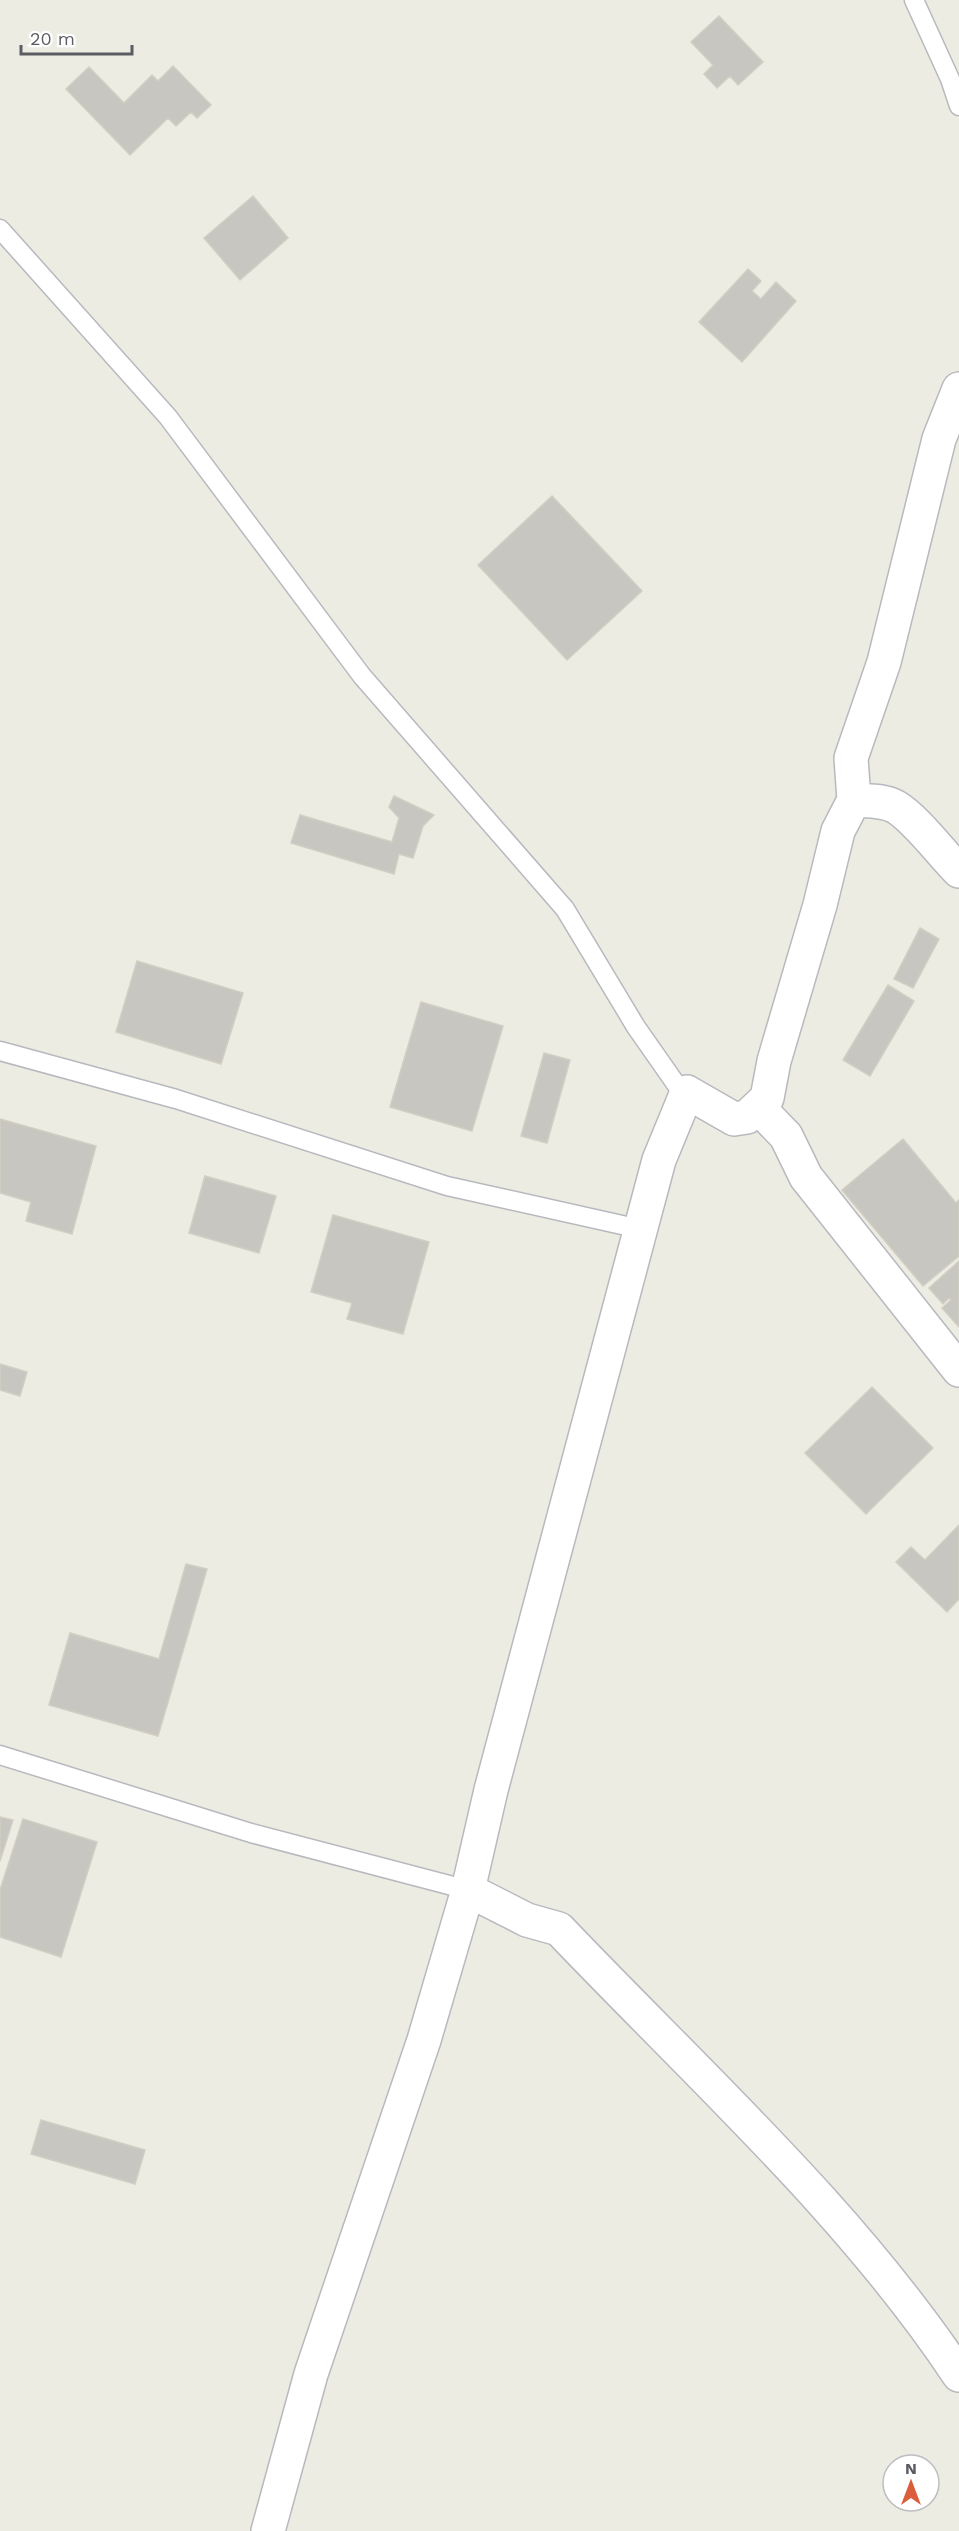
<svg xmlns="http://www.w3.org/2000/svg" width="959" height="2531" font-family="'Work Sans',sans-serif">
<rect width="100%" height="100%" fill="#ecece3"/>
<path fill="#c8c6c0" stroke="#d1cec2" stroke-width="1.5" d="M719,16L763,62L738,85L730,76L717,88L704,74L713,65L691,42Z
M173,66L211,105L197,118L191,112L176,126L168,118L130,155L66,89L89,67L124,103L152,75L158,81Z
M253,196L288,238L240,280L204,238Z
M748,269L761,281L752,291L761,299L776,282L796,301L742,362L699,322Z
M552,496L642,591L567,660L478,565Z
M394,796L434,815L423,826L413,858L399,854L394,874L291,843L300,815L392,842L399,818L389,807Z
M920,928L939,939L913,988L894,979Z
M137,961L243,993L221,1064L116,1032Z
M888,985L914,1001L870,1076L843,1060Z
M421,1002L503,1026L472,1131L390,1107Z
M544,1053L570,1060L547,1143L521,1136Z
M0,1119L96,1146L72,1234L26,1221L31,1202L0,1193Z
M903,1139L956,1203L959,1200V1256L923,1286L842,1190Z
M205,1176L276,1196L259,1253L189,1233Z
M333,1215L429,1242L403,1334L347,1319L352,1303L311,1292Z
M959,1261V1327L942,1308L951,1300L949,1298L943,1304L929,1288Z
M0,1364L27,1372L20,1396L0,1390Z
M872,1387L933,1448L866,1514L805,1453Z
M959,1525V1599L947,1612L896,1562L911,1547L925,1560Z
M186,1564L207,1569L158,1736L49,1705L70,1633L159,1659Z
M0,1817L13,1820L0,1861Z
M23,1819L97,1842L61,1957L0,1937V1890Z
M41,2120L145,2150L135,2184L31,2154Z"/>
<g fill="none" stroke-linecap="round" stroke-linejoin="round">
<defs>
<path id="service" d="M914,0L950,79L959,106
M0,229L168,417L362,676L565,909L636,1027L678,1087L687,1092
M0,1051L176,1099L447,1186L640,1229
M0,1755L251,1833L468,1890"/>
<path id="minor" d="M854,800C868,801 884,800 896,807C916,819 941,853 959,871
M758,1107L786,1136L806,1177L959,1370
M468,1890L527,1920L559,1929C695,2072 850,2211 959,2375
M268,2531L311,2374L424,2040L468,1890L491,1790L659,1160L687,1092L734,1119L747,1117L767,1098L774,1061L820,905L838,831L854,800L851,758L884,662L939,439L959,389"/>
</defs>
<use href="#service" stroke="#b8b9be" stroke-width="21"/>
<use href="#minor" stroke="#b8b9be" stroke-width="36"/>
<use href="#service" stroke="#fff" stroke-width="18"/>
<use href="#minor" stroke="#fff" stroke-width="33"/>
</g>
<g transform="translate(911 2483)"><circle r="28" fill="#ffffff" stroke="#bdbec0" stroke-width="1.5"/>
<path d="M0-4.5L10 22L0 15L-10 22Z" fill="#da5e3b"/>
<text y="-9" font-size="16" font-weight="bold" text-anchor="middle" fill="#5b5d62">N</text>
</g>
<path d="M21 45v9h111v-9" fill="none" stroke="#5b5d62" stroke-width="3"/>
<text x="30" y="45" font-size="18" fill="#5b5d62" stroke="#ffffff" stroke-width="4.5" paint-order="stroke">20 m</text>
</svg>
